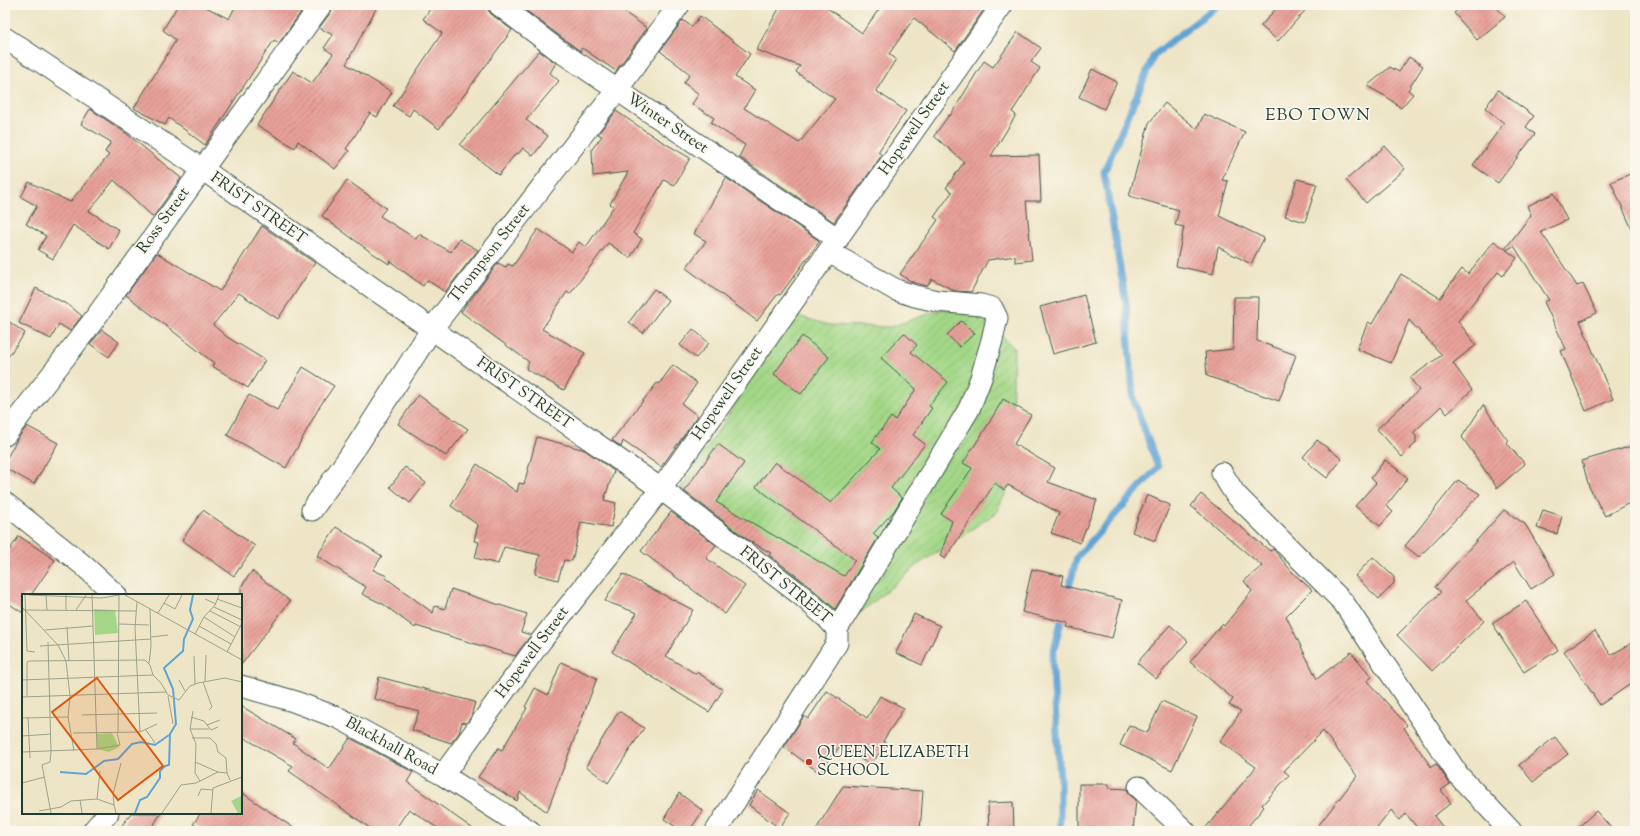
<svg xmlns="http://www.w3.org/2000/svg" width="1640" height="836" font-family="'Sorts Mill Goudy',serif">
<defs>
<pattern id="garden-furrows" width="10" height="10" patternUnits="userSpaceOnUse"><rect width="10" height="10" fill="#a3d787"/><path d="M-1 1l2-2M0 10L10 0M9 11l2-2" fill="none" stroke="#8cb975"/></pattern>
<pattern id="building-hatch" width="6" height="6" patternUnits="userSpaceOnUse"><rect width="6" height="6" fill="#e8a099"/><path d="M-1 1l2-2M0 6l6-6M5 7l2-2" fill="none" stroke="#bb847e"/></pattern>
</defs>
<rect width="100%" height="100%" fill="#fbf7ec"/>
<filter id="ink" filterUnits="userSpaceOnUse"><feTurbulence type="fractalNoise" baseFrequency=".025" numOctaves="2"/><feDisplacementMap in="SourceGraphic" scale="8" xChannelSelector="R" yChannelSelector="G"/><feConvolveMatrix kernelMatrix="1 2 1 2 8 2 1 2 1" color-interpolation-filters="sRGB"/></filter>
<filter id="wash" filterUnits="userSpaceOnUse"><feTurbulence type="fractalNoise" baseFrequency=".012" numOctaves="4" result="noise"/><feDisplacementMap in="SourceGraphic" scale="16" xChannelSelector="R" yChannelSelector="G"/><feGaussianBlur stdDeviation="0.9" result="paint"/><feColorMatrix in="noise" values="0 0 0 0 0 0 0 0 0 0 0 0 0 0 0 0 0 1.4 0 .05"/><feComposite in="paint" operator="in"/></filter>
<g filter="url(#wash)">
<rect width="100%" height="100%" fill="#eee5c6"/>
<path fill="url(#garden-furrows)" stroke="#618a5e" d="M943,309L985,318L1014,348L1012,419L1019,465L996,513L919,564L847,624L676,495L729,414L791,314L829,325L890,327Z"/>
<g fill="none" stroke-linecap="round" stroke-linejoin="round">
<path stroke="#60a4d5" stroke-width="7" d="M1067,595L1077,557L1158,467L1133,398L1126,304L1104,172L1154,55L1218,5
M1060,831V779L1052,658L1063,613"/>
</g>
<g id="blocks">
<path fill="url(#building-hatch)" d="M178,5H202L229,19L236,5H306L279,43L274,40L205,145L169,118L165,125L134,108L176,40L163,30Z
M333,5H378L346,64L392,92L377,117L370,113L346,149L349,151L335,169L298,141L295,148L257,125L293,71L312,83L333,54L324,48L333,35L319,28L331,12Z
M433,5H487L488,10L491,14L512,30L439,129L413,109L409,116L393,106L442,33L423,19Z
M519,5H614L647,28L616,71L582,48L580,51L565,40Z
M781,5H823L862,33L882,5H987L955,51L914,18L889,54L896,59L876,91L906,111L878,152L882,155L834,222L739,157L745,145L711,123L714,118L692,104L699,94L684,83L690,74L660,51L683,20L692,27L700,16L750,54L735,77L755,90L744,108L799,143L835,99L796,72L800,66L756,50Z
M1279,5H1310L1278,41L1261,26Z
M1464,5H1495L1505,17L1477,40L1454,13Z
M1018,32L1041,48L1031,62L1040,68L1012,112L1016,115L991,156L1039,155L1041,201H1026L1032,260L1015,262V256L988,260L971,292L955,291L932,279L927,286L912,282L900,274L938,220L934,217L952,192L946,188L964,162L934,136L949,115L950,116L984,61L993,67Z
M539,51L556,63L550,73L559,81L526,120L548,136L533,156L523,148L518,154L516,153L499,175L460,145Z
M1409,57L1423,66L1408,90L1413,94L1401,108L1387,97L1367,86L1390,67L1399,72Z
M1092,69L1117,82L1104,109L1079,97Z
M1498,90L1534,116L1526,127L1535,134L1498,183L1473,165L1504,123L1485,108Z
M1165,103L1197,129L1204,114L1245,132L1222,180L1228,181L1219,216L1264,238L1251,264L1218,247L1213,274L1176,266L1184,227L1175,225L1179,210L1129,196L1149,123Z
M90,109L126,133L181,178L153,217L114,180L89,211L119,230L109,249L73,225L53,259L38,250L46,236L26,224L37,206L21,197L29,182L70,202L109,155L105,152L111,142L81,124Z
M616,111L656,138L690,158L674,186L664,180L633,233L642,239L630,258L608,243L570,294L567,292L542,329L585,353L564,390L526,369L529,362L461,312L498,263L506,267L508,264L513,266L538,229L572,252L579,242L586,247L614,206L610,204L628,172L593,176L592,149L602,136L598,134Z
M1385,146L1405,169L1366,203L1346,180Z
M1635,172V236L1611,182Z
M726,178L820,241L780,295L778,294L757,321L686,268L706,241L694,234Z
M1297,179L1317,184L1305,222L1285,216Z
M347,180L386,208L380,216L416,239L419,234L451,252L459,239L478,250L445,292L427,280L423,286L390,261L389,264L368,250L322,216Z
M1554,193L1567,220L1541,232L1577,286L1583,284L1597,313L1580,321L1613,399L1586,411L1561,351L1566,349L1544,302L1549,300L1514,246L1506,250L1517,258L1503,276L1498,272L1458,321L1476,345L1453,363L1472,390L1447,414L1441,406L1413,433L1416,436V443L1402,457L1377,429L1419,390L1410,378L1442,355L1409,320L1391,363L1357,349L1368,322L1372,324L1401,274L1440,298L1462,269L1468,274L1494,241L1505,249L1531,215L1527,206Z
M262,226L315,263L278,319L239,293L213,325L227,337L265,360L248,388L212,366L214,363L126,295L157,253L220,291Z
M36,288L70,306L82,316L70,331L59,324L51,339L19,323Z
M654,289L668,300L643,333L629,322Z
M1084,295L1096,342L1053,354L1040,307Z
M1234,297H1258L1257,341L1296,355L1279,401L1207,376L1205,352L1233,349Z
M5,319L25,333L5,361Z
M961,321L975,333L960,347L947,335Z
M693,329L709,343L696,358L680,345Z
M102,330L119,342L109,357L90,344Z
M904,333L917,345L911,352L948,382L929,406L932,408L913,435L925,444L891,488L902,498L894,511L873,534L878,538L835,609L808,585L769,555L771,553L748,540L684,491L718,444L744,463L716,502L844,576L855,560L756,487L775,462L831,503L880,449L872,442L891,417L895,420L916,389L881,358Z
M802,336L829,357L801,394L774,374Z
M673,365L697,383L682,404L698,416L661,467L623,441L621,447L612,440L657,383L659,384Z
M303,367L334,386L320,406L286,468L227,435L249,395L277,410Z
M418,395L468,429L446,456L398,424Z
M1003,399L1031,415L1014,444L1055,468L1048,482L1097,500L1080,543L1051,533L1059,513L1008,485L1004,490L995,483L945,559L940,556L952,521L941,514L972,468L963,463L986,428Z
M1483,405L1508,441L1506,442L1525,464L1497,488L1462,437Z
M27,426L58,443L34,484L5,468V461L18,438Z
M537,437L585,450L614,471L604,500L616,503L611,527L581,522L572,561L564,560L558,580L535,574L540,555L504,547L498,564L475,558L479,542L474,541L478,525L451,506L477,464L517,492L519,483L524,484Z
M1317,440L1342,459L1327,478L1308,463L1309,462L1303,457Z
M1635,445V500L1605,516L1589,487L1582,461Z
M1385,460L1408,478L1386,506L1393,512L1380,526L1355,506L1376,483L1371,478Z
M405,467L426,483L410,503L390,487Z
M1458,480L1480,494L1419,557L1405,546Z
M1201,494L1270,551L1273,549L1293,573L1312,590L1286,616L1317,679L1351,652L1372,677L1367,681L1407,725L1404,728L1431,767L1436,764L1450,784L1441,790L1451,803L1434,816L1446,831H1420L1406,814L1399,820L1391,810L1375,831H1314L1357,776L1323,731L1284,771L1289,775L1262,805L1264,807L1244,831H1203L1256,767L1220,742L1241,711L1229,705L1233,699L1190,662L1222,624L1224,626L1252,591L1244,581L1262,566L1191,506Z
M1147,495L1170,505L1155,541L1132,532Z
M203,510L255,546L234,576L182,540Z
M1504,510L1525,524L1555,574L1531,589L1514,562L1466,600L1484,621L1432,671L1397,635L1441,592L1435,587Z
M1543,510L1562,516L1557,534L1537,528Z
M671,512L716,545L706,558L745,586L725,614L641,551Z
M336,527L382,556L373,570L387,576L386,578L433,613L435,606L445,609L451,589L527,614L521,632L531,635L515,656L416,626L415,628L383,604L362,594L366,587L317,556Z
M19,536L55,560L31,595H23V613L5,601V557Z
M1373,557L1394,577V583L1379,599L1355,576Z
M1032,569L1063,576L1061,585L1122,600L1112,638L1067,627L1069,623L1022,612Z
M252,571L290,601L241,665V587Z
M623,574L693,610L666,656L696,674L697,672L723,690L709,712L612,652L637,613L605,601L610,592Z
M1526,601L1558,650L1524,672L1492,623Z
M914,614L940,626L922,665L896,653Z
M1170,625L1188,641L1156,679L1137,663Z
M1595,631L1611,655L1635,641V681L1600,705L1564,651Z
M561,662L597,678L547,812L520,792L517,801L478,777L498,748L502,750L527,708L525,707L535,688L548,695Z
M379,677L475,702L471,717L466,723L462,722L459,733L451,743L412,730L419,711L374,699Z
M827,691L867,718L880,696L904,708L883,741L887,744L870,765L841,745L820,773L784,747L804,716L808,719Z
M1162,701L1197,717L1172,770L1120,745L1129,725L1147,733Z
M241,706L296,739L293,743L329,769L350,738L413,772L407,782L476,831H442L409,809L394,831H374L289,771L293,766L241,736Z
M619,711L644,728L608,783L586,766Z
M1555,737L1568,754L1533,782L1519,765Z
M1079,784H1109V788L1127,789L1130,795L1136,800L1133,831H1079Z
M843,786L923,791L920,831H815Z
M758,790L790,813L779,828L749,805Z
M241,792L298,831H204L193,824L201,813H241Z
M679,793L703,811L689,831H682L664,819Z
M1013,802L1014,831H989L988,803Z
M1596,811L1614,831H1574Z
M131,813H161L150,831H118Z"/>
</g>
</g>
<g filter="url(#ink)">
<use href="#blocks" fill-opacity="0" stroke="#3e564a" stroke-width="1"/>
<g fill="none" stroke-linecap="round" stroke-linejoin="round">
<defs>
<path id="minor" d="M499,5L558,50L838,239
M5,38L202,169L661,489L801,595L828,619L837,629V643L716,831
M829,252L896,290L915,296L937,301L981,305L992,308L997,318L992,340L981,378L969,409L837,629
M5,435L93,321L321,5
M1222,473L1235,494L1343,602L1459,776L1511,831
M5,503L83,565L116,595
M312,510L358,444L431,330L617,90L679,5
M241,686L293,701L341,719L443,775L530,831
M443,775L541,641L661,489L1002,5
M1139,787L1185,831
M93,831L108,813"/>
</defs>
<use href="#minor" stroke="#3e564a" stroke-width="23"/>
<use href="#minor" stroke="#fff" stroke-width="21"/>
</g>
</g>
<circle fill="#c8321e" stroke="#fbf7ec" stroke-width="1.5" cx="809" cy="762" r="4"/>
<g text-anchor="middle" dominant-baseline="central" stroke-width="3.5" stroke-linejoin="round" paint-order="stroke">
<g font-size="16" fill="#1f3d34" stroke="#fbf7ec">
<text transform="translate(667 124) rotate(34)">Winter Street</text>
<text transform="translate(915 129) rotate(-55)">Hopewell Street</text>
<text transform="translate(258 209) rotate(35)">FRIST STREET</text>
<text transform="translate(164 221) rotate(-54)">Ross Street</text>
<text transform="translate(490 254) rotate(-52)">Thompson Street</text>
<text transform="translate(524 394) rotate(35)">FRIST STREET</text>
<text transform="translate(728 394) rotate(-55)">Hopewell Street</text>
<text transform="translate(785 586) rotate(39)">FRIST STREET</text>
<text transform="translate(533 653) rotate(-53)">Hopewell Street</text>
<text transform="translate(391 747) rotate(29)">Blackhall Road</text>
</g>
<g font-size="16" fill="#1f3d34" stroke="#fbf7ec" text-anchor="start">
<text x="817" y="753">QUEEN ELIZABETH<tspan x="817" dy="18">SCHOOL</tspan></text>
</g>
<g font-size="17" letter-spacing="1" fill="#1f3d34" stroke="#fbf7ec">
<text x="1318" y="116">EBO TOWN</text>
</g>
</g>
<g transform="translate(22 594)">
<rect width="220" height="220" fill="#eee5c6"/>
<path d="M72,15L93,16L96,39L73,41Z" fill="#a3d787"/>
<path d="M90,139L97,153L87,158L75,155V140Z" fill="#a3d787"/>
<path d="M219,202L220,219H216L209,207Z" fill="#a3d787"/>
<path fill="none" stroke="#60a4d5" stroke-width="2" d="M38,178L64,180L82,167L96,165L110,150L119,148L133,151L147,141M113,219L118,206L125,203L138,184V177L143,172L147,171L148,140L154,130L151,95L142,74L161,57L162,45L171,25L168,16L171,1"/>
<path fill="none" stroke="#9ba28c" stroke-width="1" d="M3,1L5,57L13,58M7,1L80,4L97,1L96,139M24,1L25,16M103,1L220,66M183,5L194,10M195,5L220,14M115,8L113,34L118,138M142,9L153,15L160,1M0,13L36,51L44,67L48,102L46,123L52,157M192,13L220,26M0,16L114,17M44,16V1M54,16L64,1M188,17L219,33M136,19L147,1M182,23L213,43M97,30L127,31M177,32L209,50M45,33L47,67M23,36L71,32M173,40L182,23L193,11L197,1M129,43L146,41M26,48L29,158L28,168L20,171L29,219M18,52L129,45M205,58L220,29M172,62L173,90M127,69L129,53L128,15M0,86L131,81M157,86L163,97M183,87L184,61M181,88L190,113L187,116M146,102L151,130M0,103L144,98M5,103V68L7,67L123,66L128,71L131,81L139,89L146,101L157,106L168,92L176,89L203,84L220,88M171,117L168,135L174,150L173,179L178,187M60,121L135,119M6,123L8,164M169,123L182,127L189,136L196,133M0,124L46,123M185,131L198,126M168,135H187M124,136L133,149M51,139L118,138L135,130M0,142L29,140M170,144H188L194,150L196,158L204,164L205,179L208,186M75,155L98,151L95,139M0,158L75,155L70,1M173,168L196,178M0,189L23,183M176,202L179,195L191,196M75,205L78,177M58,206L60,219M92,211L91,200L99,169M17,217L39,213L49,207L75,205L92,211L94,219M140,219L159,191L174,189L196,178L205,179M189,219L191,194L220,183"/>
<path fill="#de580e" fill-opacity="0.15" stroke="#de580e" stroke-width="2" d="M75,84L141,172L96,206L30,118Z"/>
<rect width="220" height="220" fill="none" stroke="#1f3d34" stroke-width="2"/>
</g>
<rect width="1640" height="836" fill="none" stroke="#fbf7ec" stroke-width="20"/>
</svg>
